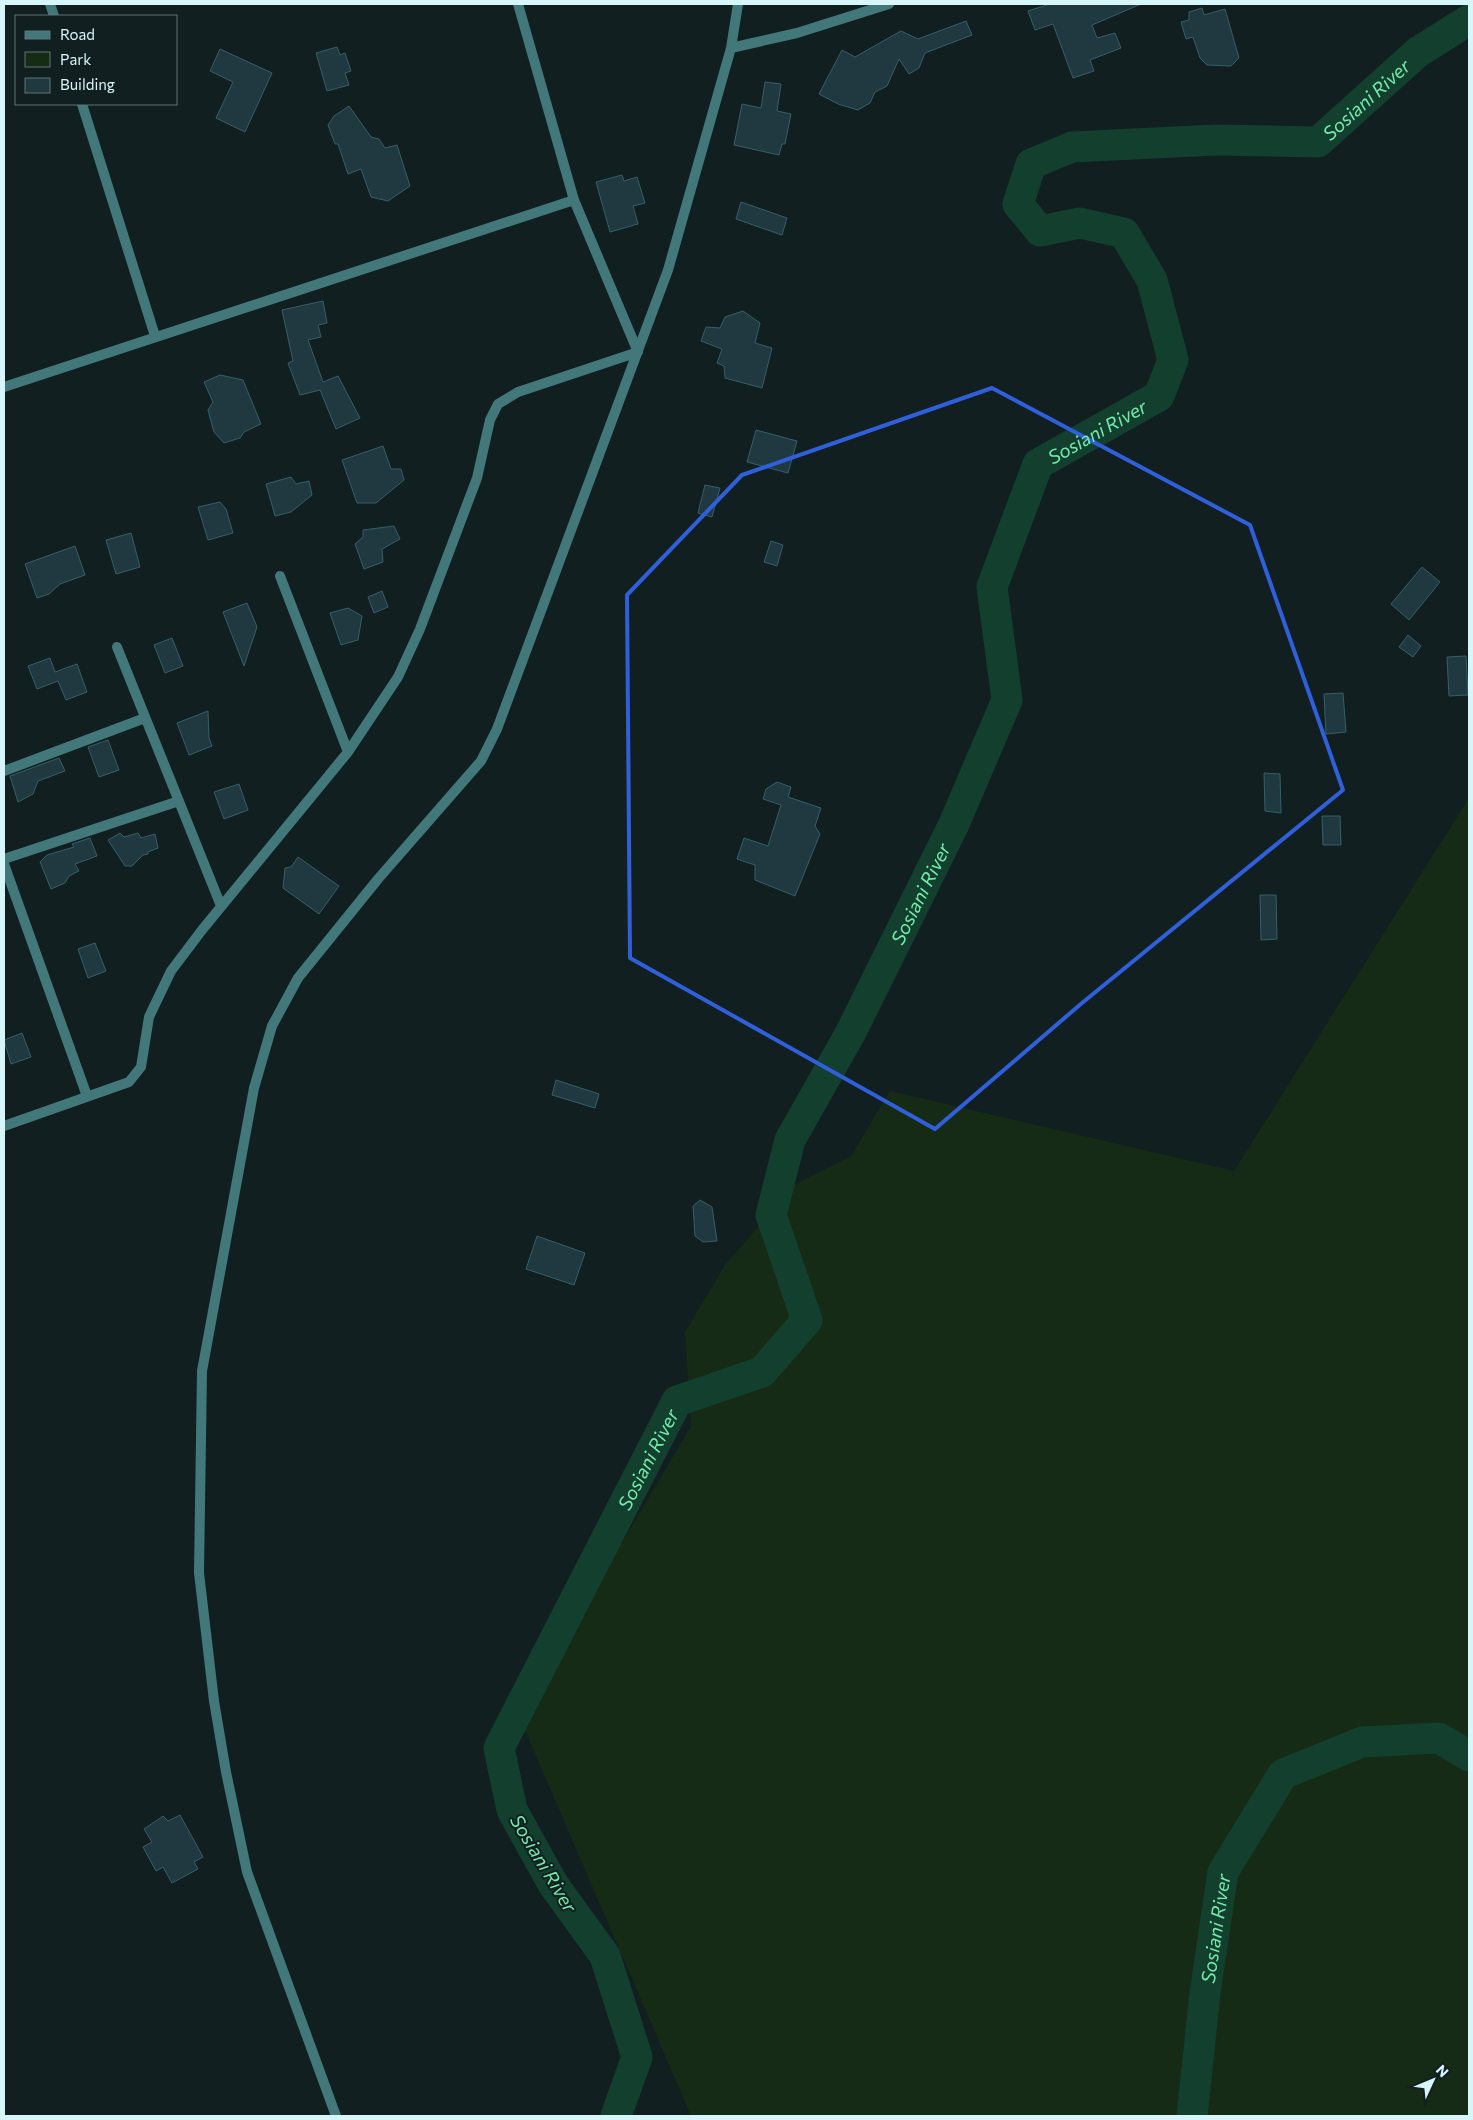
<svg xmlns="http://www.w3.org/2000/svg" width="1473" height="2120" font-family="Commissioner,sans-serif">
<rect width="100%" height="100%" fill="#111f21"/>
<path fill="#162b15" d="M1469,798V2116H691L519,1716L691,1426L685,1332L725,1265L795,1184L851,1156L890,1091L1234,1171Z"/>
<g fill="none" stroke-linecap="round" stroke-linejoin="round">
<g stroke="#133f2e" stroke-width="31">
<path id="s1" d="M616,2116L637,2057L605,1956L553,1884L512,1810L499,1748L677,1401L762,1372L807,1320L771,1215L790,1140L851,1032L954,824L1007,700L992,587L1038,464L1159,396L1173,360L1152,280L1124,233L1080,223L1040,231L1018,204L1031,164L1072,147L1216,140L1318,142L1418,52L1469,20"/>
<path id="s2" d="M1192,2116L1205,1993L1223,1872L1283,1774L1362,1742L1439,1738L1469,1756"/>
</g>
</g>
<path fill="#203940" stroke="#355f69" d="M1050,4H1141L1092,25L1097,38L1115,33L1121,48L1090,60L1094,71L1073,78L1053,24L1035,30L1028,11Z
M1202,8L1204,15L1225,9L1239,58L1231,66L1207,65L1200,58L1193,37L1186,39L1181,22L1189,20V12Z
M966,21L972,35L925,53L919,68L909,74L899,59L887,86L875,92L870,103L858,110L838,104L819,94L842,50L855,57L901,31L918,39Z
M337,47L340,55L345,53L351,71L345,73L349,85L327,91L316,53Z
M220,49L272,73L245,132L216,118L233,82L210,71Z
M765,82L781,84L777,111L791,114L785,144H782L779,155L734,145L742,104L761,108Z
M349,106L371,137L379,139L385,148L397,145L410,186L388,201L371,197L361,169L348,174L338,144H335L328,125L334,116Z
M622,175L624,181L637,177L645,203L633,206L638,224L610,232L596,182Z
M741,202L787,218L782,235L736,219Z
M323,301L327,323L318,325L321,337L308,340L323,382L338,376L360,418L336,429L320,390L300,395L288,363L293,361L282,310Z
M743,311L760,323L755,343L772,348L762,388L725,378L724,366L717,363L722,349L701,341L706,327L720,328L725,317Z
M220,375L243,380L261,424L244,432L240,438L224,443L214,432L208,410L213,402L204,382Z
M756,430L797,441L788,473L747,462Z
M383,446L391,469H401L404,480L376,503H357L342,460Z
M291,477L296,484L309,481L312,495L291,512L275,516L266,484Z
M705,485L720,488L712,517L698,513Z
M220,502L226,509L233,533L208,540L198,507Z
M394,526L400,539L382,549L383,562L364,569L355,544L363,537V530Z
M131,533L140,567L116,574L106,540Z
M771,541L783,545L777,566L764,562Z
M75,546L85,575L60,584L49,594L37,598L25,564Z
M1422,567L1440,582L1409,620L1391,604Z
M382,591L388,607L374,613L368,597Z
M247,603L257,627L244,666L223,612Z
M348,608L362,616L358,640L341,645L330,613Z
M1408,635L1421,646L1413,657L1399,647Z
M172,638L183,666L165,673L154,645Z
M1466,656L1468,695L1449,696L1447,657Z
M50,658L55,672L77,664L87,692L66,700L58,681L37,689L28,666Z
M1343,693L1346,732L1326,734L1324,694Z
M208,711L209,738L212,746L189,755L177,723Z
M108,740L119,770L99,777L88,747Z
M59,758L65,771L38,781L33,794L18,802L10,776Z
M1264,773L1280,774L1281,813L1265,811Z
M777,782L791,787L788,797L821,808L815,826L820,834L795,896L755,880V865L737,859L744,838L768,846L781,805L763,799L766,789Z
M239,784L248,810L224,819L214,792Z
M1322,816H1340L1341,845H1323Z
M120,833L124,837L138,833L141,838L155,834L158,848L148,852V854L143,855L132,866H125L108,840Z
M90,838L97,856L75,864L79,871L69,876L65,883L51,889L40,862L47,855L74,847L72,844Z
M298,857L339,886L319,914L283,888L285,868L291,867Z
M1260,895H1276L1277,939L1261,940Z
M95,943L106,971L88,978L78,949Z
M22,1033L31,1057L11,1064L4,1040Z
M556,1080L599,1094L595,1108L552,1095Z
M700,1200L712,1207L717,1241L703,1242L695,1236L693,1206Z
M537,1236L585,1253L574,1285L526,1269Z
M180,1815L203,1857L194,1862L198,1869L172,1883L163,1867L156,1871L143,1847L152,1842L144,1829L163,1816L168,1821Z"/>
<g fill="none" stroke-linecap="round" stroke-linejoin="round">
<path stroke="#42787a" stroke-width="10" d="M50,4L54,16
M731,48L797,33L889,4
M82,104L155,336
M4,387L574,200L518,4
M280,576L348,752
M117,647L221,906
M4,771L145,718
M4,859L179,801
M4,864L87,1096
M4,1126L129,1082L141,1067L149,1017L171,971L202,930L348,752L398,677L420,629L477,478L490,420L498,404L518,392L638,352L574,200
M336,2116L247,1872L226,1772L214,1701L199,1573L202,1371L254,1088L272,1026L298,978L378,879L481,761L497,729L668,270L731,48L738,4"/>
</g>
<path fill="none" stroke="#305fdb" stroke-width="4" stroke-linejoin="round" d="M992,388L1250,525L1343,790L1082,1003L935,1129L630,958L627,595L742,475Z"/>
<g text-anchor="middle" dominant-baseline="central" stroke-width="4" stroke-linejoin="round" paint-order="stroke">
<g font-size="19" font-style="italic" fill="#73ebaa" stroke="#111f21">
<text stroke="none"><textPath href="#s1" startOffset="2711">Sosiani River</textPath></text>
<text stroke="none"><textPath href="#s1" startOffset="1946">Sosiani River</textPath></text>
<text stroke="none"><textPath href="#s1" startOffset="1421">Sosiani River</textPath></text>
<text stroke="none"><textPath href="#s1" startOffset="730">Sosiani River</textPath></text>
<text transform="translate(544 1863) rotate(59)">Sosiani River</text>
<text stroke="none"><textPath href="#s2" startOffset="189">Sosiani River</textPath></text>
</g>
</g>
<rect width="1473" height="2120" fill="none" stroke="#d7f6f9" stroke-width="10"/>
<rect x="15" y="15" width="162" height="90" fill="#111f21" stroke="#607577"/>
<rect x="25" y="31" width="25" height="8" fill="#42787a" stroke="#607577"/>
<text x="60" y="40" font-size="15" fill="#d7f6f9">Road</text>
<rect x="25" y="52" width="25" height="15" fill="#162b15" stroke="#607577"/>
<text x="60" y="65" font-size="15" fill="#d7f6f9">Park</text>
<rect x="25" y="78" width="25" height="15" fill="#203940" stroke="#607577"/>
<text x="60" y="90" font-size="15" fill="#d7f6f9">Building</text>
<g transform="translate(1433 2080) rotate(46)" stroke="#111f21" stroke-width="4" paint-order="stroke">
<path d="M0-4L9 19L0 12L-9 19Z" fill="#d7f6f9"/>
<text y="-8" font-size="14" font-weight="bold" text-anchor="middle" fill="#d7f6f9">N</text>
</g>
</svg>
